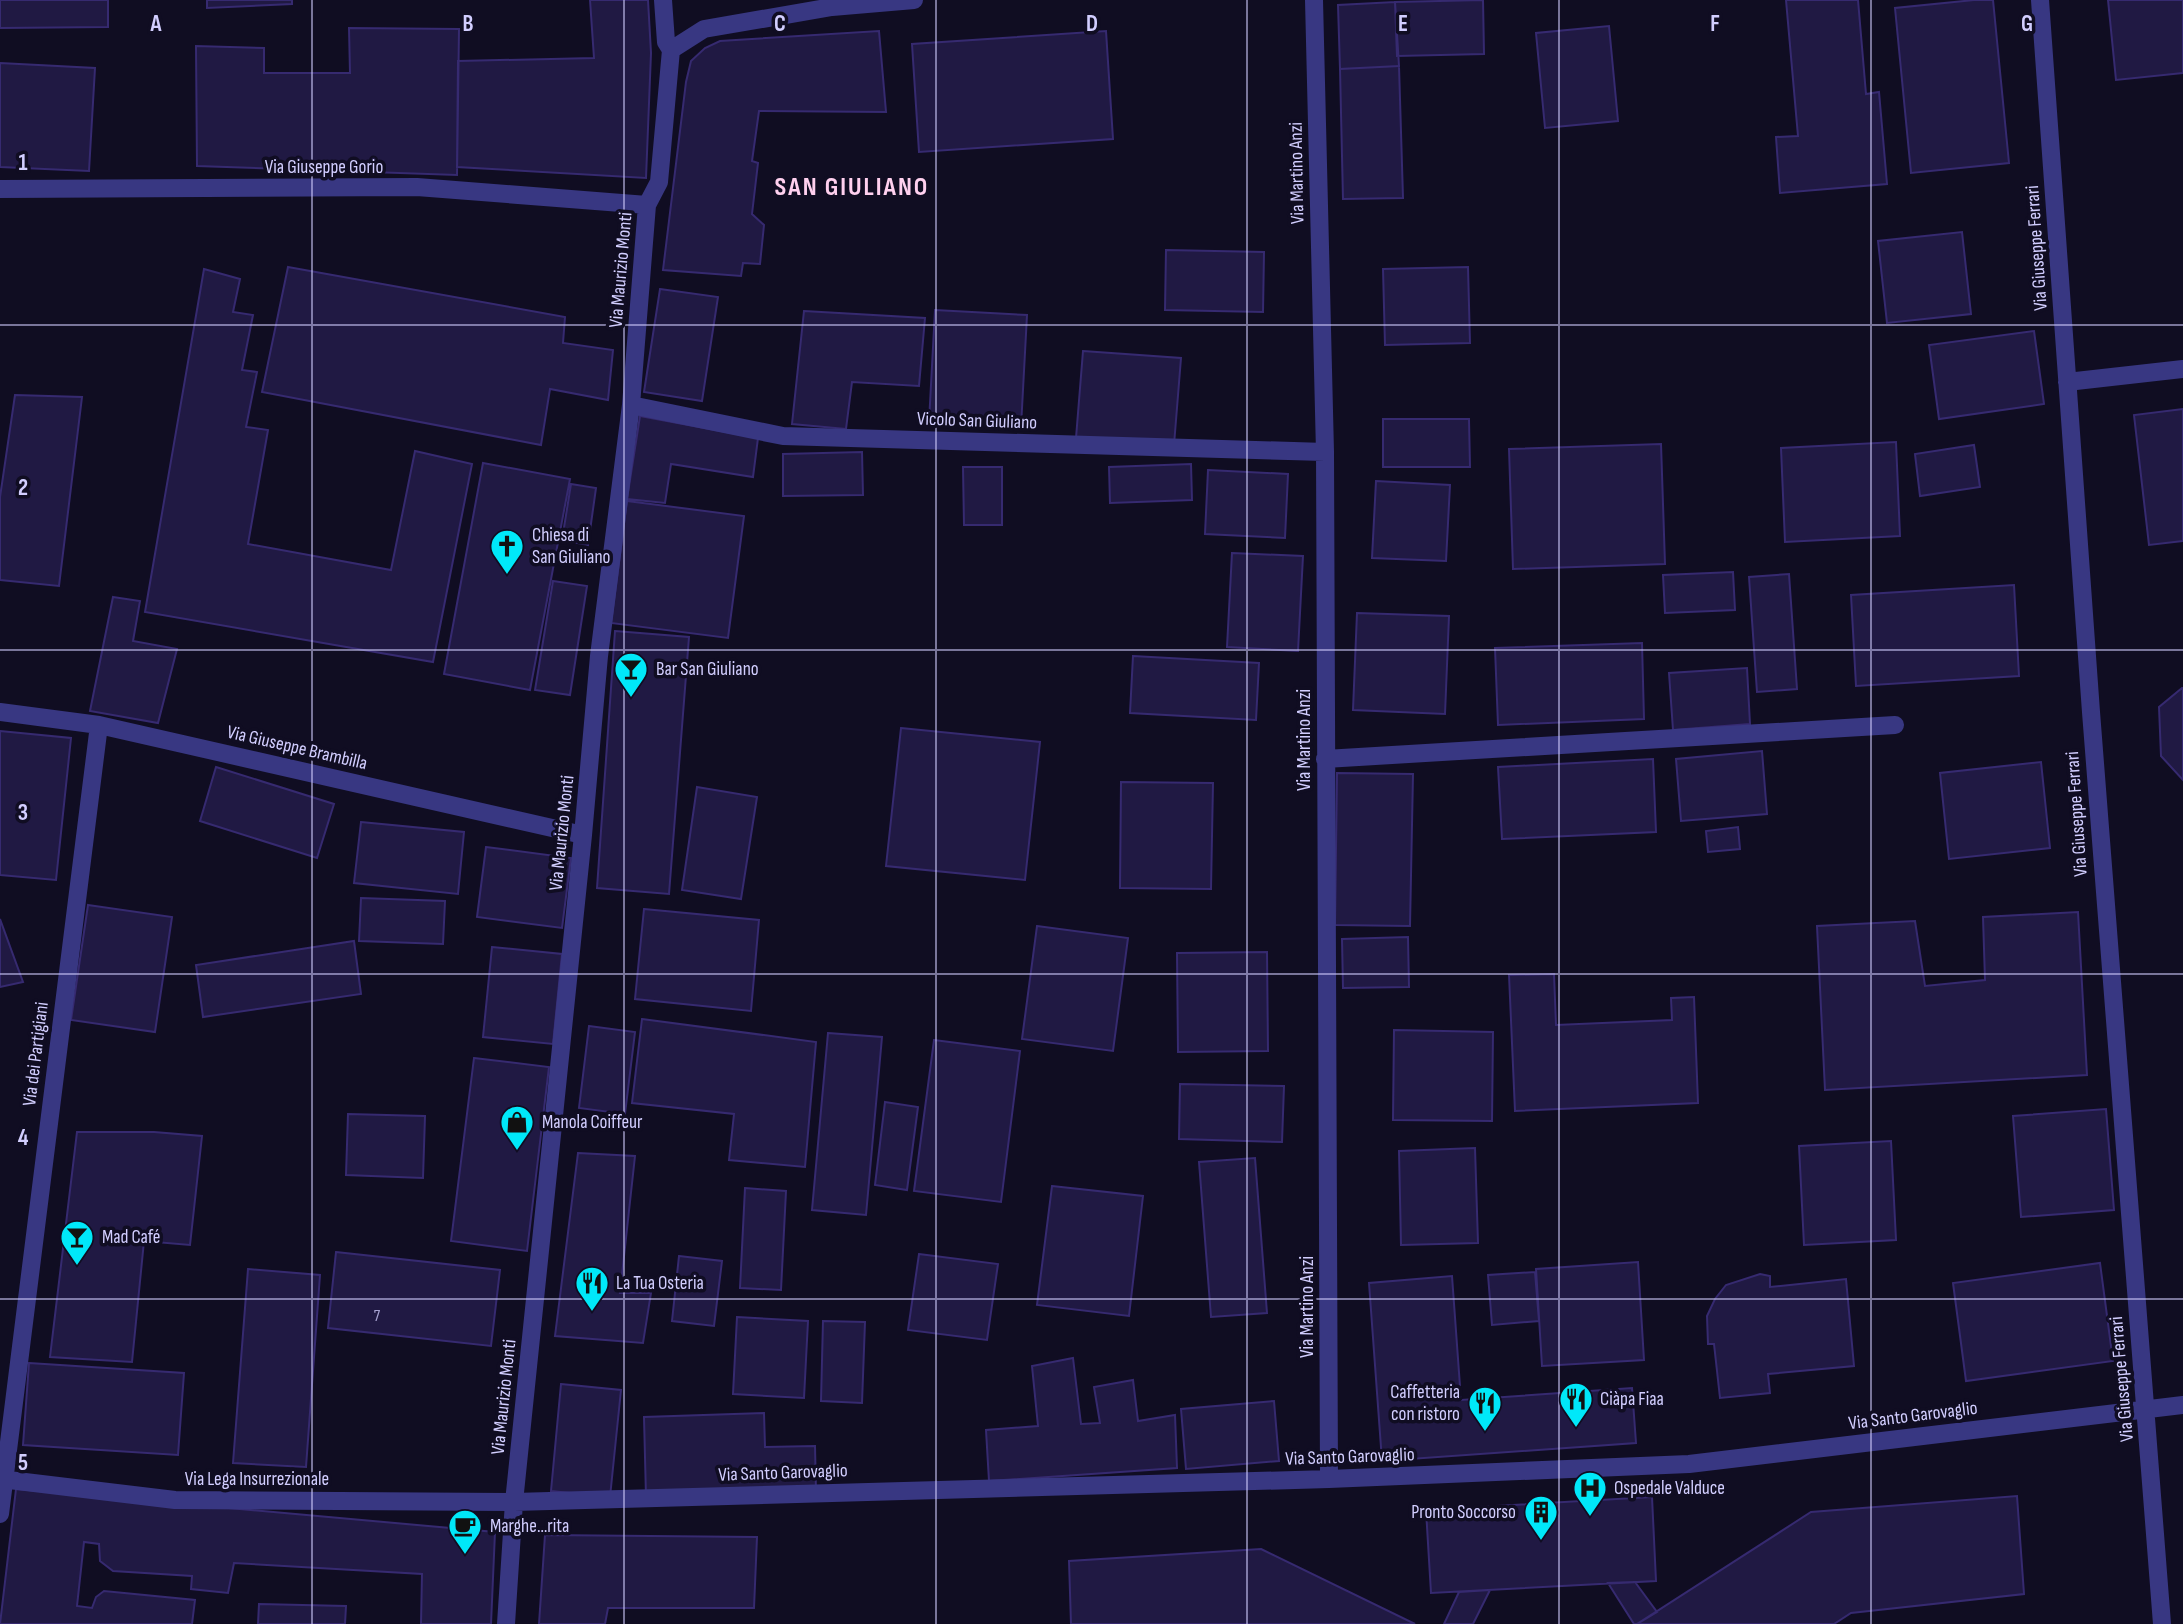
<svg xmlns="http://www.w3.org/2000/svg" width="2183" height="1624" font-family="'Sofia Sans Condensed',sans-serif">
<rect width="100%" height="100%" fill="#100d22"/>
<path fill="#201943" stroke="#362a70" stroke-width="2" d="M0,0H108V27L0,28Z
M207,0H292V4L207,8Z
M590,0H648L651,53L646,178L457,167L458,61L594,58Z
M1483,0L1484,54L1397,56L1395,2Z
M1786,0H1858L1866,94L1879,92L1887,184L1780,193L1776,137L1798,136Z
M1974,0H1993L2009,163L1911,173L1895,8Z
M2108,0H2183V73L2116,80Z
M1395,2L1399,66L1340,69L1338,5Z
M1609,26L1618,121L1545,128L1536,33Z
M349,28L459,29L457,175L197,166L196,46L264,48V73H350Z
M879,31L886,112L759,111L752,161L758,163L752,214L764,225L760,264L743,263L741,276L663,270L686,82L691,61L705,48L720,41Z
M1106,31L1113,139L919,152L912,44Z
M0,63L95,68L89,171L0,167Z
M1399,66L1403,198L1343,199L1340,69Z
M1962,232L1971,314L1887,323L1878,241Z
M1166,250L1264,252L1263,312L1165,310Z
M288,267L565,317L563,343L613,350L608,400L550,389L541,445L262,392Z
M1468,267L1470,343L1385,345L1383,269Z
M204,269L240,279L233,312L253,315L242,370L257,372L246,427L268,430L248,544L391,570L415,451L472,464L433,662L145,612Z
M660,289L718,297L702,401L644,392Z
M935,310L1027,315L1021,427L929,422Z
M804,311L925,318L919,386L852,382L846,429L792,424Z
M2034,331L2044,404L1939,419L1929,345Z
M1083,351L1181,358L1174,445L1076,438Z
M15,395L82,397L59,586L0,580V497Z
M2183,409V541L2149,545L2134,415Z
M640,416L758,438L753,477L671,464L665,503L627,499Z
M1383,419H1469L1470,467H1383Z
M1896,442L1900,536L1785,542L1781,448Z
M1661,444L1665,564L1513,569L1509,449Z
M1974,445L1980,487L1920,496L1915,454Z
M862,452L863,495L783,496V454Z
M483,463L570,479L530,690L444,674Z
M1191,464L1192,500L1110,503L1109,467Z
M963,467H1002V525H964Z
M1208,470L1288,474L1285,538L1205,534Z
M1376,481L1450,485L1446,561L1372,558Z
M571,484L596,488L588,545L562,540Z
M627,501L744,516L728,638L611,623Z
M1232,553L1303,556L1298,651L1227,647Z
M1733,572L1735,610L1665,613L1663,575Z
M1789,574L1797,689L1757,692L1749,577Z
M553,581L587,586L570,695L535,690Z
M2014,585L2019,676L1856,686L1851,595Z
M113,597L140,601L133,641L177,649L158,723L90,711Z
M1357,613L1449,616L1445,714L1353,710Z
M615,631L689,637L669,894L597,888Z
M1642,643L1644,719L1498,725L1495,648Z
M1133,656L1259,663L1256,720L1130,713Z
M1747,668L1750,724L1673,730L1669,673Z
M2182,688H2183V780L2161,756L2159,707Z
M901,728L1040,742L1025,880L886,866Z
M0,731L71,738L56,880L0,875Z
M1762,751L1767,814L1681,821L1676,759Z
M1653,759L1656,832L1502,839L1498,767Z
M2041,762L2050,848L1949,859L1940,773Z
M216,767L334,804L317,858L200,821Z
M1337,773L1413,774L1410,926L1335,925Z
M1121,782L1213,783L1211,889L1120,888Z
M697,787L757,797L741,899L682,890Z
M361,822L464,832L458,894L354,883Z
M1738,827L1740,849L1708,852L1706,831Z
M486,847L571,858L562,928L477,917Z
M361,898L445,901L443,944L359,941Z
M88,905L172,917L155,1032L71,1020Z
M644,909L759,920L751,1011L635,999Z
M2078,912L2087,1075L1825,1090L1817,926L1915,921L1925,986L1985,980L1983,917Z
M0,919L23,982L0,987Z
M1037,926L1128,938L1113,1051L1022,1039Z
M1408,937L1409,987L1343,988L1342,939Z
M354,941L361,994L203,1017L196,965Z
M492,947L562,954L553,1044L483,1037Z
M1267,952L1268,1051L1178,1052L1177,953Z
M1554,974L1556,1025L1672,1020L1671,998L1694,997L1698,1103L1515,1111L1509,975Z
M642,1019L816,1042L805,1167L729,1160L734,1114L632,1103Z
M589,1026L635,1032L625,1114L579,1108Z
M1394,1030L1493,1032L1492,1121L1393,1120Z
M828,1033L882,1037L866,1215L812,1210Z
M934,1040L1020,1051L1001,1202L914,1191Z
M474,1058L549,1067L527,1251L451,1241Z
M1180,1084L1284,1086L1282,1142L1179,1139Z
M885,1102L918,1107L907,1190L875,1185Z
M2106,1109L2114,1210L2021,1217L2013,1116Z
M348,1114L425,1116L423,1178L346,1175Z
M77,1132H154L202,1136L190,1245L144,1241L132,1362L50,1357Z
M1891,1141L1896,1240L1804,1245L1799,1146Z
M1475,1148L1478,1243L1401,1245L1399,1151Z
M578,1153L635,1156L620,1293H651L643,1343L555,1336Z
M1255,1158L1267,1313L1211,1317L1199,1162Z
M1052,1186L1143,1196L1129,1316L1037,1305Z
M745,1188L786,1191L781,1290L740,1288Z
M336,1252L500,1270L491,1346L328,1328Z
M919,1254L998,1264L987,1340L908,1330Z
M679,1256L722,1261L714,1326L672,1321Z
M1638,1262L1644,1360L1542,1366L1536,1269Z
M2100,1263L2113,1361L1966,1381L1953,1283Z
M248,1269L320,1275L306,1467L233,1463Z
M1535,1272L1539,1321L1492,1325L1488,1275Z
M1760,1274L1770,1276V1287L1846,1279L1854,1366L1768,1374L1770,1393L1720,1398L1714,1344H1708L1707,1316L1715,1299L1726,1285Z
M1452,1276L1461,1400L1632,1388L1636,1443L1382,1461L1369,1283Z
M737,1317L808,1321L804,1398L733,1394Z
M823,1321L865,1322L862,1403L821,1401Z
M1073,1358L1081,1424L1100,1423L1094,1387L1133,1380L1138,1421L1175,1415L1177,1468L989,1481L986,1430L1038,1426L1032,1366Z
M29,1363L184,1373L178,1455L23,1445Z
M561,1384L621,1390L610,1497L551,1491Z
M1274,1401L1279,1461L1186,1469L1181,1409Z
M764,1413L765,1447L815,1446L816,1492L646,1497L644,1417Z
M16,1489L495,1532L491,1624H421L422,1574L234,1563L228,1593L191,1589L192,1576L113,1571L100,1561L99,1544L84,1542L77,1606L92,1608L96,1597L104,1591L195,1600L192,1624H0Z
M2017,1496L2024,1594L1851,1613L1834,1624H1637L1811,1512Z
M1652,1497L1656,1581L1431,1593L1426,1510Z
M545,1535L757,1537L754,1608H608L605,1624H539Z
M1261,1549L1415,1624H1071L1069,1561Z
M1635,1582L1657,1612L1637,1624H1634L1608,1583Z
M1490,1590L1473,1624H1444L1459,1592Z
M259,1604L346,1606L345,1624H258Z"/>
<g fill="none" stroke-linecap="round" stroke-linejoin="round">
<path stroke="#383782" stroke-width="18" d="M663,0L666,42L671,50
M1314,0L1325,452L1329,1479
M2040,0L2091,712L2162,1624
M671,50L704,29L832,7L914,0
M0,189L417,187L647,205
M2067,382L2183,369
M631,405L783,436L1325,452
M0,712L99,725L583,835
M1325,759L1895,725
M0,1479L175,1500L514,1502L1329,1479L1689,1464L2183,1405
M0,1514L99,725
M506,1624L514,1502L583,835L599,656L631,405L647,205L659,182L671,50"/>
</g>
<path fill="none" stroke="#d2ceff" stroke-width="2" stroke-opacity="0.55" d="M312,0V1624M624,0V1624M936,0V1624M1247,0V1624M1559,0V1624M1871,0V1624M0,325H2183M0,650H2183M0,974H2183M0,1299H2183"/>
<defs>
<symbol id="church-pin" viewBox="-11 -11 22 30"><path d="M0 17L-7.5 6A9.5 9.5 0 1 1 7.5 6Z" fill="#00e8f9" stroke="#100d22"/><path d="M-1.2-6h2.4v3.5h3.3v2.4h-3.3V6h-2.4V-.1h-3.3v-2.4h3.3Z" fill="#111"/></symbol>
<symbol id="bar-pin" viewBox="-11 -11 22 30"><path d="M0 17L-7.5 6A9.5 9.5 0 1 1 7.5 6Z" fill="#00e8f9" stroke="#100d22"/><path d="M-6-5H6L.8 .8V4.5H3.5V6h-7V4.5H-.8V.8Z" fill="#111"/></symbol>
<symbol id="shop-pin" viewBox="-11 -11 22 30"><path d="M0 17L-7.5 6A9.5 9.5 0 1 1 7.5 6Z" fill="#00e8f9" stroke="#100d22"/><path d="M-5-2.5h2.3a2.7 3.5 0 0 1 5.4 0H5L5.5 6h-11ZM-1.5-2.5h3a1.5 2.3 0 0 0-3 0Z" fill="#111"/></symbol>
<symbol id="restaurant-pin" viewBox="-11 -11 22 30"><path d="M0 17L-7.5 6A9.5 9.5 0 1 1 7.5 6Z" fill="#00e8f9" stroke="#100d22"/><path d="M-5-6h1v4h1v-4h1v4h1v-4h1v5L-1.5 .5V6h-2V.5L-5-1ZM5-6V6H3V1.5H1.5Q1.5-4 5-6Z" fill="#111"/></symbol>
<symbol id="hospital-pin" viewBox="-11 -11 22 30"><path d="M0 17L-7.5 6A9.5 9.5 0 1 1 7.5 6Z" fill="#00e8f9" stroke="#100d22"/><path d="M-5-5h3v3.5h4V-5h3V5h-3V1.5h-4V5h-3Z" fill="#111"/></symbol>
<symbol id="building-pin" viewBox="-11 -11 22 30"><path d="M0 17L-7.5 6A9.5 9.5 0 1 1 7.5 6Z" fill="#00e8f9" stroke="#100d22"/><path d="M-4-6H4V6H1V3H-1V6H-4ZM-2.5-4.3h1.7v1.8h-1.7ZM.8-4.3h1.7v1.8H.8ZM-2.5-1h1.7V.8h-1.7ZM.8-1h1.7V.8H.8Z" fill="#111"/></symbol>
<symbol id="cafe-pin" viewBox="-11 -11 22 30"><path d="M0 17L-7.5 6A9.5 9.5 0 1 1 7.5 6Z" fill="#00e8f9" stroke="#100d22"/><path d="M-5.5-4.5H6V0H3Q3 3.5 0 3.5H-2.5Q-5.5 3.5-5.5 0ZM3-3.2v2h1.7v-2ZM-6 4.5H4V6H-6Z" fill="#111"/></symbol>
</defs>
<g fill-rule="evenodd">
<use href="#church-pin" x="488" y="527" width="38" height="52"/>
<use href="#bar-pin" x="612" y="650" width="38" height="52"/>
<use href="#shop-pin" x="498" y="1103" width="38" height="52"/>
<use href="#bar-pin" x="58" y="1218" width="38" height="52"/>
<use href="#restaurant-pin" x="573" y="1264" width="38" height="52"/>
<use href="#restaurant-pin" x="1557" y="1380" width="38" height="52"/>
<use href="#restaurant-pin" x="1466" y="1384" width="38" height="52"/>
<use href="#hospital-pin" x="1571" y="1469" width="38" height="52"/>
<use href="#building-pin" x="1522" y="1493" width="38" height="52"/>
<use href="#cafe-pin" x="446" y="1507" width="38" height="52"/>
</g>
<g text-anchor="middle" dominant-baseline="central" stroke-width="7" stroke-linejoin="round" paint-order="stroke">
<g font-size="16" fill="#a6a1d0">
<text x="377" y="1316">7</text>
</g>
<g font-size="19" fill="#d2ceff" stroke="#100d22">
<text x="324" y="167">Via Giuseppe Gorio</text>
<text transform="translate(1297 173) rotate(-91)">Via Martino Anzi</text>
<text transform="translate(2037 248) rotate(-94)">Via Giuseppe Ferrari</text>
<text transform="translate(621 270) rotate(-85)">Via Maurizio Monti</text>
<text transform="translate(977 421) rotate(2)">Vicolo San Giuliano</text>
<text transform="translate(1304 740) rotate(-90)">Via Martino Anzi</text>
<text transform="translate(297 748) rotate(13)">Via Giuseppe Brambilla</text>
<text transform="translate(2077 814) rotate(-94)">Via Giuseppe Ferrari</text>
<text transform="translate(562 833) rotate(-84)">Via Maurizio Monti</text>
<text transform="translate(36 1054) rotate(-83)">Via dei Partigiani</text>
<text transform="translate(1307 1307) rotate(-90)">Via Martino Anzi</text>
<text transform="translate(2122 1379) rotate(-95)">Via Giuseppe Ferrari</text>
<text transform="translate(504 1397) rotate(-84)">Via Maurizio Monti</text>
<text transform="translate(1913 1416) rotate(-7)">Via Santo Garovaglio</text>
<text transform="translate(1350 1457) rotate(-2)">Via Santo Garovaglio</text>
<text transform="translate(783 1473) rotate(-2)">Via Santo Garovaglio</text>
<text x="257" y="1479">Via Lega Insurrezionale</text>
</g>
<g font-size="19" fill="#d2ceff" stroke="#100d22" text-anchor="start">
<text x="532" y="535">Chiesa di<tspan x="532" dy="22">San Giuliano</tspan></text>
<text x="656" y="669">Bar San Giuliano</text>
<text x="542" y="1122">Manola Coiffeur</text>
<text x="102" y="1237">Mad Café</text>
<text x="616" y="1283">La Tua Osteria</text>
<text x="1460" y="1392" text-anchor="end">Caffetteria<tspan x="1460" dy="22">con ristoro</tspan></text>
<text x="1600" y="1399">Ciàpa Fiaa</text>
<text x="1614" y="1488">Ospedale Valduce</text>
<text x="1516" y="1512" text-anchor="end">Pronto Soccorso</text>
<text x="490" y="1526">Marghe…rita</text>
</g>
<g font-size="26" font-weight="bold" letter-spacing="2" fill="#ffd0ef" stroke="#100d22">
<text x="852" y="187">SAN GIULIANO</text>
</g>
</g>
<g font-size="23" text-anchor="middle" font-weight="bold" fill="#d2ceff" stroke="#100d22" stroke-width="7" stroke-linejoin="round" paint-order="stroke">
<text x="156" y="31">A</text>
<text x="468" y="31">B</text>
<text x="780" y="31">C</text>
<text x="1092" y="31">D</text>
<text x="1403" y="31">E</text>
<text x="1715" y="31">F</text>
<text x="2027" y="31">G</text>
<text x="23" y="170">1</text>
<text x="23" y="495">2</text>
<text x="23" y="820">3</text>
<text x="23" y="1145">4</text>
<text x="23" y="1470">5</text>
</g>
</svg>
